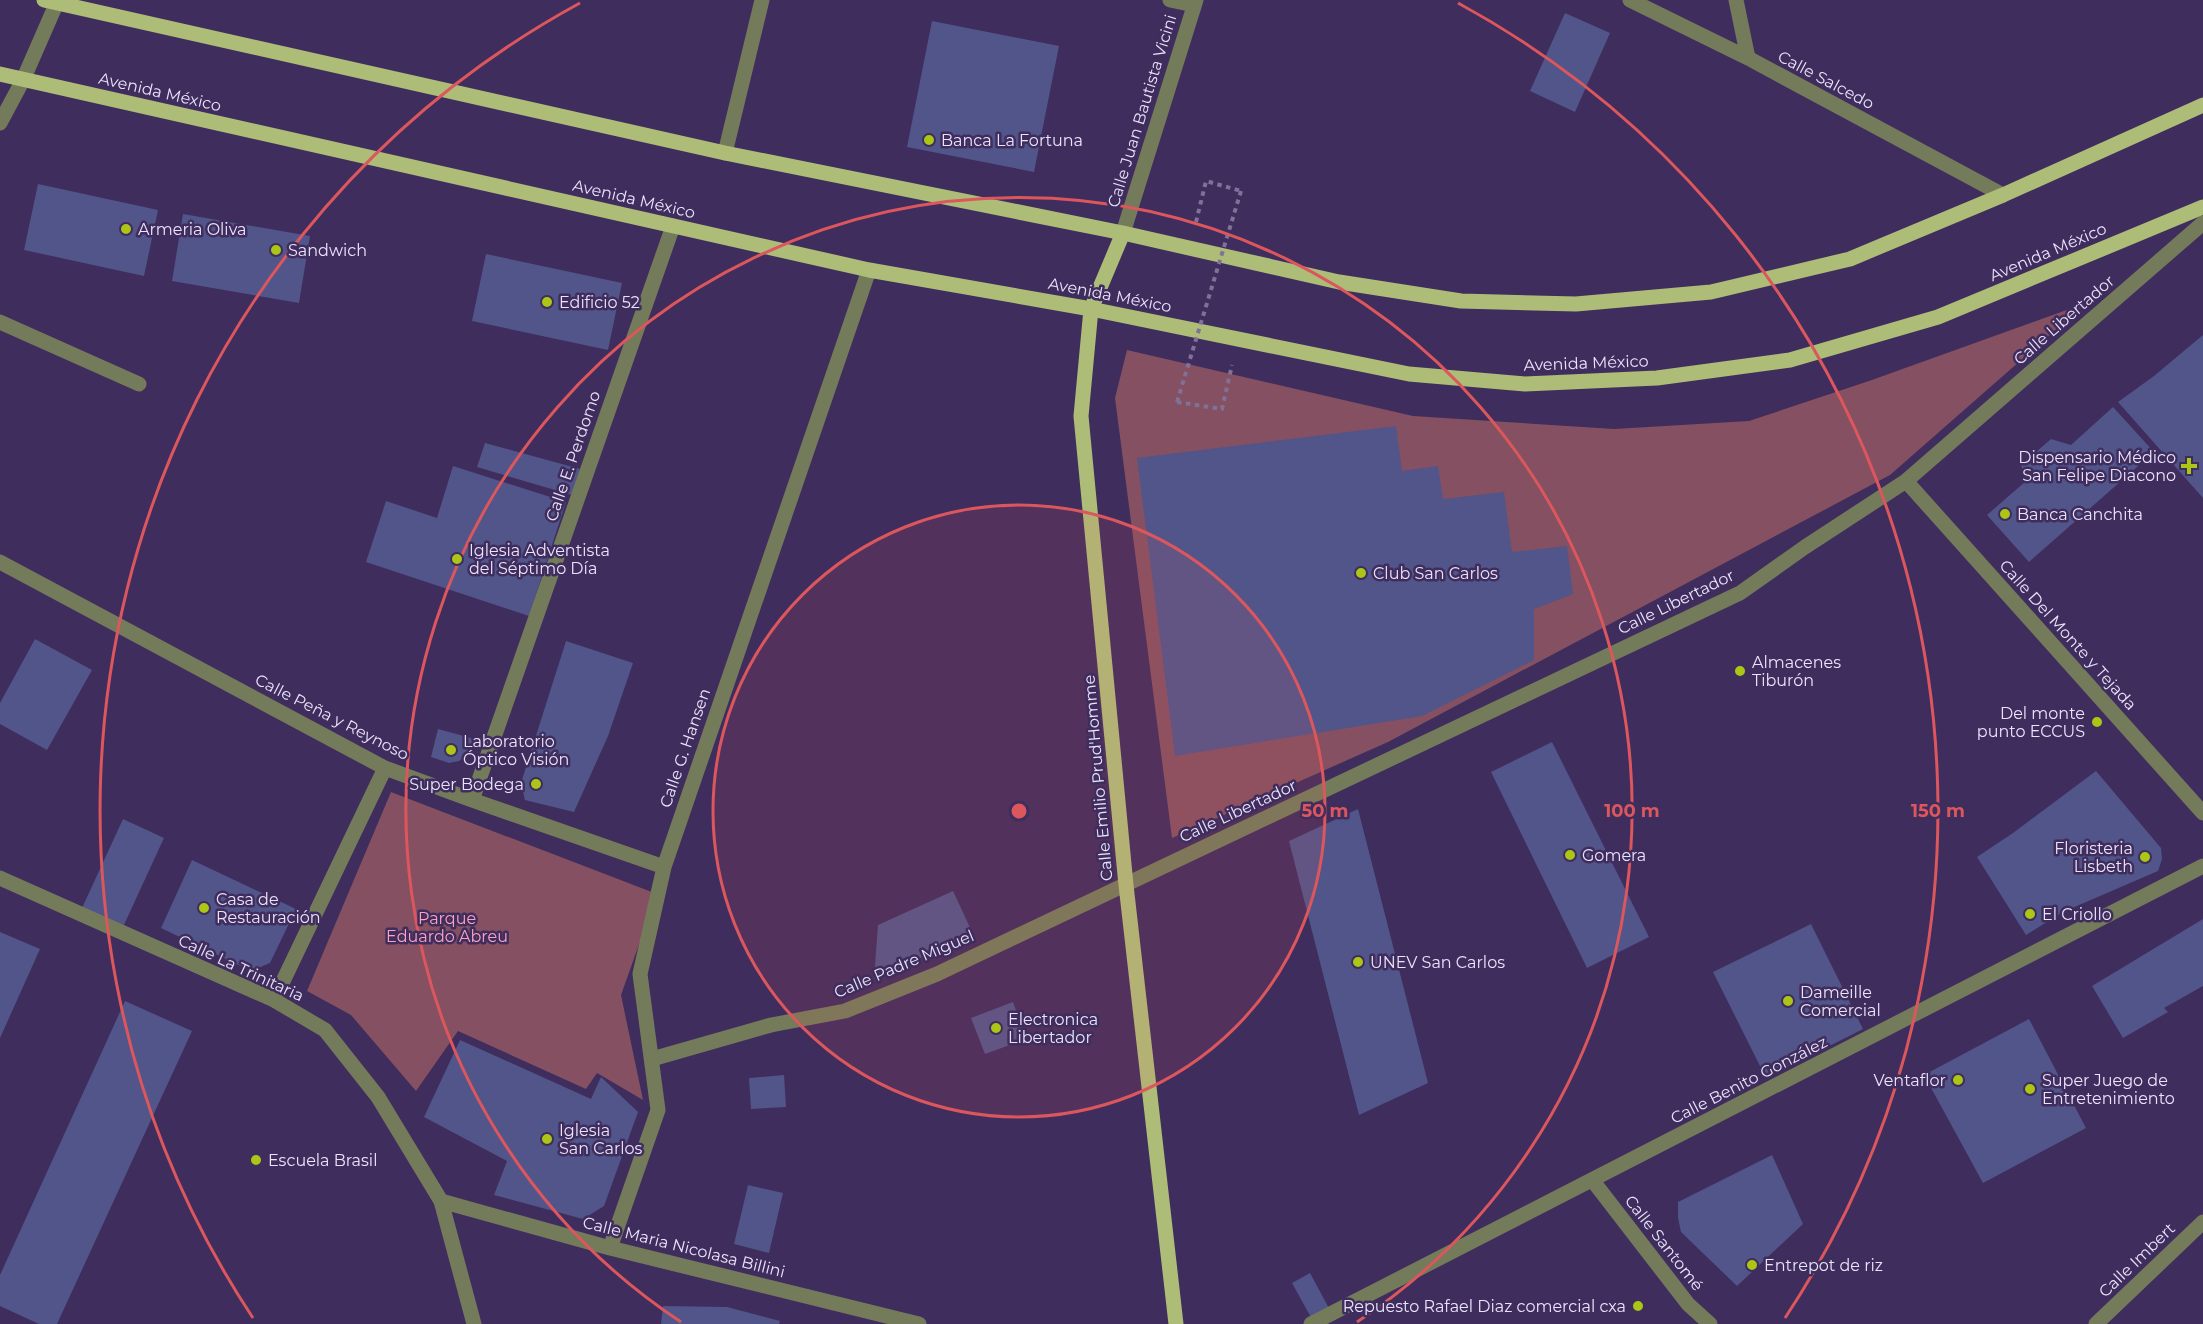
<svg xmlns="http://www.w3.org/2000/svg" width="2203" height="1324" font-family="Montserrat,sans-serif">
<rect width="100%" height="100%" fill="#3f2d5d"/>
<path fill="#855061" d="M2086,303L1890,475L1388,742L1172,838L1115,398L1127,350L1413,416L1614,429L1749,421L1869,381Z
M391,792L657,894L621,995L643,1100L597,1073L586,1089L458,1031L416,1091L351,1015L307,991Z"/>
<path fill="#515589" d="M1565,13L1610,33L1575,112L1530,91Z
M932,21L1059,46L1034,172L907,147Z
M38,184L158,210L144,276L24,250Z
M183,214L310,236L299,303L172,281Z
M486,254L622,283L608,350L472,321Z
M2203,335V498L2118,402L2154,376Z
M2113,407L2154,452L2029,562L1987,515L2026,481L2021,465L2051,439L2071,445Z
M1396,426L1402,471L1438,466L1443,499L1504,492L1512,552L1567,546L1573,594L1534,609V660L1422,716L1175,756L1137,458Z
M485,443L580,469L572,495L477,467Z
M453,466L566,502L529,616L366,562L386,501L437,518Z
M35,639L92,670L47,750L0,724V703Z
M566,641L633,663L608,736L574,812L525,800L521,783Z
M438,729L475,739L466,755L459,761L449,763L431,757Z
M1552,742L1649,937L1587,968L1491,772Z
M2096,771L2161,848L2162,859L2158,871L2063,912L2026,935L1977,857L2013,833Z
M1358,809L1428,1083L1359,1115L1289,841Z
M123,819L164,838L123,927L82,908Z
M192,860L296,909L270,963L251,971L161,928Z
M953,891L973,934L874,979L878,925Z
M2203,919V986L2164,1008L2168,1012L2123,1038L2092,986Z
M1811,924L1863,1029L1766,1078L1713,972Z
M0,932L40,949L0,1038Z
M125,1001L192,1031L57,1324H39L0,1306V1275Z
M1013,1002L1026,1039L985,1054L971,1018Z
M2029,1019L2086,1128L1983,1183L1924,1075Z
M460,1040L591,1099L601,1077L638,1112L604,1206L583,1219L494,1195L507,1161L424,1117Z
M784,1075L786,1107L751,1109L749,1078Z
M1772,1155L1803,1224L1737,1286L1681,1232L1678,1218V1202Z
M748,1185L783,1193L769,1253L734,1244Z
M1310,1273L1331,1312L1313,1321L1292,1283Z
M663,1306L727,1307L780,1321L779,1324H661Z"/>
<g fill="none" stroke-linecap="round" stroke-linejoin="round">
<path stroke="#807199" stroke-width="4" stroke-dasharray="4.5 4.5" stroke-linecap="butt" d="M1196,222L1206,181L1241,191
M1177,402L1222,409L1232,365"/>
<path stroke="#737b5a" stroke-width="15" d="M1170,0L1194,5
M1630,0L1748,58L2003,195
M1736,0L1748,58
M0,123L23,80L58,0
M725,153L762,0
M1123,233L1196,0
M0,322L139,384
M1906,481L2203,813
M0,562L385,768L472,800L664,867
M472,800L673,226
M0,878L274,1000L325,1030L378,1097L441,1201L474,1324
M274,1000L385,768
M652,1059L771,1025L845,1011L937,974L1740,593L1805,547L1906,481L2203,223
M1593,1181L1688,1304L1710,1324
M441,1201L610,1248L919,1324
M610,1248L658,1110L640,974L664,867L869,270
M1311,1324L2203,866
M2096,1324L2203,1222"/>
<path stroke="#adbd78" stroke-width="15" d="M44,0L725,153L1123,233L1339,282L1461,301L1576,304L1711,292L1850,259L2003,195L2203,105
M0,74L869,270L1091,309L1409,374L1525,384L1657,378L1790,360L1938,317L2203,207
M1123,233L1091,309L1081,416L1126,885L1176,1324"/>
<path stroke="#807199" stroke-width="4" stroke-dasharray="4.5 4.5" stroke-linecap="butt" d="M1177,402L1241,191"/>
</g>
<circle cx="1019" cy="811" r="306" fill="#db575d" fill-opacity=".12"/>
<g fill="none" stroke="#db575d" stroke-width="3">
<circle cx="1019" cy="811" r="306"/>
<path d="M681 1322A613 613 0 1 1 1357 1322"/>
<path d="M253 1318A919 919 0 0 1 580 3M1458 3A919 919 0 0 1 1785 1318"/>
</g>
<g fill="#abc615" stroke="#3f2d5d" stroke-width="2">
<circle cx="929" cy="140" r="6"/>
<circle cx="126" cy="229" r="6"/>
<circle cx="276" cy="250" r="6"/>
<circle cx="547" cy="302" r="6"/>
<path d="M2186 457h6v6h6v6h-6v6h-6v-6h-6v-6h6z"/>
<circle cx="2005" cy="514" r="6"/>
<circle cx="457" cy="559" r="6"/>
<circle cx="1361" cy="573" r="6"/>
<circle cx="1740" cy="671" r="6"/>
<circle cx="2097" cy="722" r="6"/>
<circle cx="451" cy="750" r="6"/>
<circle cx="536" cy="784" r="6"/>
<circle cx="1570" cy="855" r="6"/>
<circle cx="2145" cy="857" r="6"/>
<circle cx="204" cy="908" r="6"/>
<circle cx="2030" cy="914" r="6"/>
<circle cx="1358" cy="962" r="6"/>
<circle cx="1788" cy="1001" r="6"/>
<circle cx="996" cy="1028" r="6"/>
<circle cx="1958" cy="1080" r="6"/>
<circle cx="2030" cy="1089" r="6"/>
<circle cx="547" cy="1139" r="6"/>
<circle cx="256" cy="1160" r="6"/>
<circle cx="1752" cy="1265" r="6"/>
<circle cx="1638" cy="1306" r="6"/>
</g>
<g text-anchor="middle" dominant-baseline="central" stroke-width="5" stroke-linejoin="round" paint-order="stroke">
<g font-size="16" fill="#ebe3fc" stroke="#3f2d5d">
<text transform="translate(1826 80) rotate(28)">Calle Salcedo</text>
<text transform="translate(160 92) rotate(13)">Avenida México</text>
<text transform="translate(1142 111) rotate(-73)">Calle Juan Bautista Vicini</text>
<text transform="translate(634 199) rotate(13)">Avenida México</text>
<text transform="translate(2048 252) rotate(-23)">Avenida México</text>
<text transform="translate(1110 295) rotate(11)">Avenida México</text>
<text transform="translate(2064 320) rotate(-41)">Calle Libertador</text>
<text transform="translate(1586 363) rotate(-2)">Avenida México</text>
<text transform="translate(573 456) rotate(-71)">Calle E. Perdomo</text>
<text transform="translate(1676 602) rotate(-26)">Calle Libertador</text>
<text transform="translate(2068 635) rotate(48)">Calle Del Monte y Tejada</text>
<text transform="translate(332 717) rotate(27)">Calle Peña y Reynoso</text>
<text transform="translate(685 748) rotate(-71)">Calle G. Hansen</text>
<text transform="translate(1098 778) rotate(-95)">Calle Emilio Prud'Homme</text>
<text transform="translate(1238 811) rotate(-25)">Calle Libertador</text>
<text transform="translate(904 964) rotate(-23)">Calle Padre Miguel</text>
<text transform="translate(241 968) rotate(25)">Calle La Trinitaria</text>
<text transform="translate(1749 1080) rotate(-27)">Calle Benito González</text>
<text transform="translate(1664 1243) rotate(52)">Calle Santomé</text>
<text transform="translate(684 1247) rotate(14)">Calle Maria Nicolasa Billini</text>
<text transform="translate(2137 1260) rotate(-44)">Calle Imbert</text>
</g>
<g font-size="16" fill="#ebe3fc" stroke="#3f2d5d" text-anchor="start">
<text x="941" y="140">Banca La Fortuna</text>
<text x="138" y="229">Armeria Oliva</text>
<text x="288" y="250">Sandwich</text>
<text x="559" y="302">Edificio 52</text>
<text x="2176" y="457" text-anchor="end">Dispensario Médico<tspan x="2176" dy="18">San Felipe Diacono</tspan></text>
<text x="2017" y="514">Banca Canchita</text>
<text x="469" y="550">Iglesia Adventista<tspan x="469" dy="18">del Séptimo Día</tspan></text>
<text x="1373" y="573">Club San Carlos</text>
<text x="1752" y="662">Almacenes<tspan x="1752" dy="18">Tiburón</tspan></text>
<text x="2085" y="713" text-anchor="end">Del monte<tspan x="2085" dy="18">punto ECCUS</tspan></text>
<text x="463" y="741">Laboratorio<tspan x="463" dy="18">Óptico Visión</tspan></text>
<text x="524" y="784" text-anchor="end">Super Bodega</text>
<text x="2133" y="848" text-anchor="end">Floristeria<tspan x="2133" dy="18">Lisbeth</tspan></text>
<text x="1582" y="855">Gomera</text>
<text x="216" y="899">Casa de<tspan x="216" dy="18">Restauración</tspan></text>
<text x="2042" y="914">El Criollo</text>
<text x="1370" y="962">UNEV San Carlos</text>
<text x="1800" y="992">Dameille<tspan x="1800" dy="18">Comercial</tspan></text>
<text x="1008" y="1019">Electronica<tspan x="1008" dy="18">Libertador</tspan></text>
<text x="1946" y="1080" text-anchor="end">Ventaflor</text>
<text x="2042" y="1080">Super Juego de<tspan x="2042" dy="18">Entretenimiento</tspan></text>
<text x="559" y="1130">Iglesia<tspan x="559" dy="18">San Carlos</tspan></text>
<text x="268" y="1160">Escuela Brasil</text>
<text x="1764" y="1265">Entrepot de riz</text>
<text x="1626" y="1306" text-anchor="end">Repuesto Rafael Diaz comercial cxa</text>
</g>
<g font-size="16" fill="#fda2bf" stroke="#3f2d5d">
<text x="447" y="918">Parque<tspan x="447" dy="18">Eduardo Abreu</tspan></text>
</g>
</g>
<circle cx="1019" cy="811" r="9" fill="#db575d" stroke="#3f2d5d" stroke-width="3"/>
<g font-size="18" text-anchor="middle" font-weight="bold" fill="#db575d" stroke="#3f2d5d" stroke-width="5" stroke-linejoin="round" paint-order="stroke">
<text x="1325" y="817">50 m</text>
<text x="1632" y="817">100 m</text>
<text x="1938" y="817">150 m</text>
</g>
</svg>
